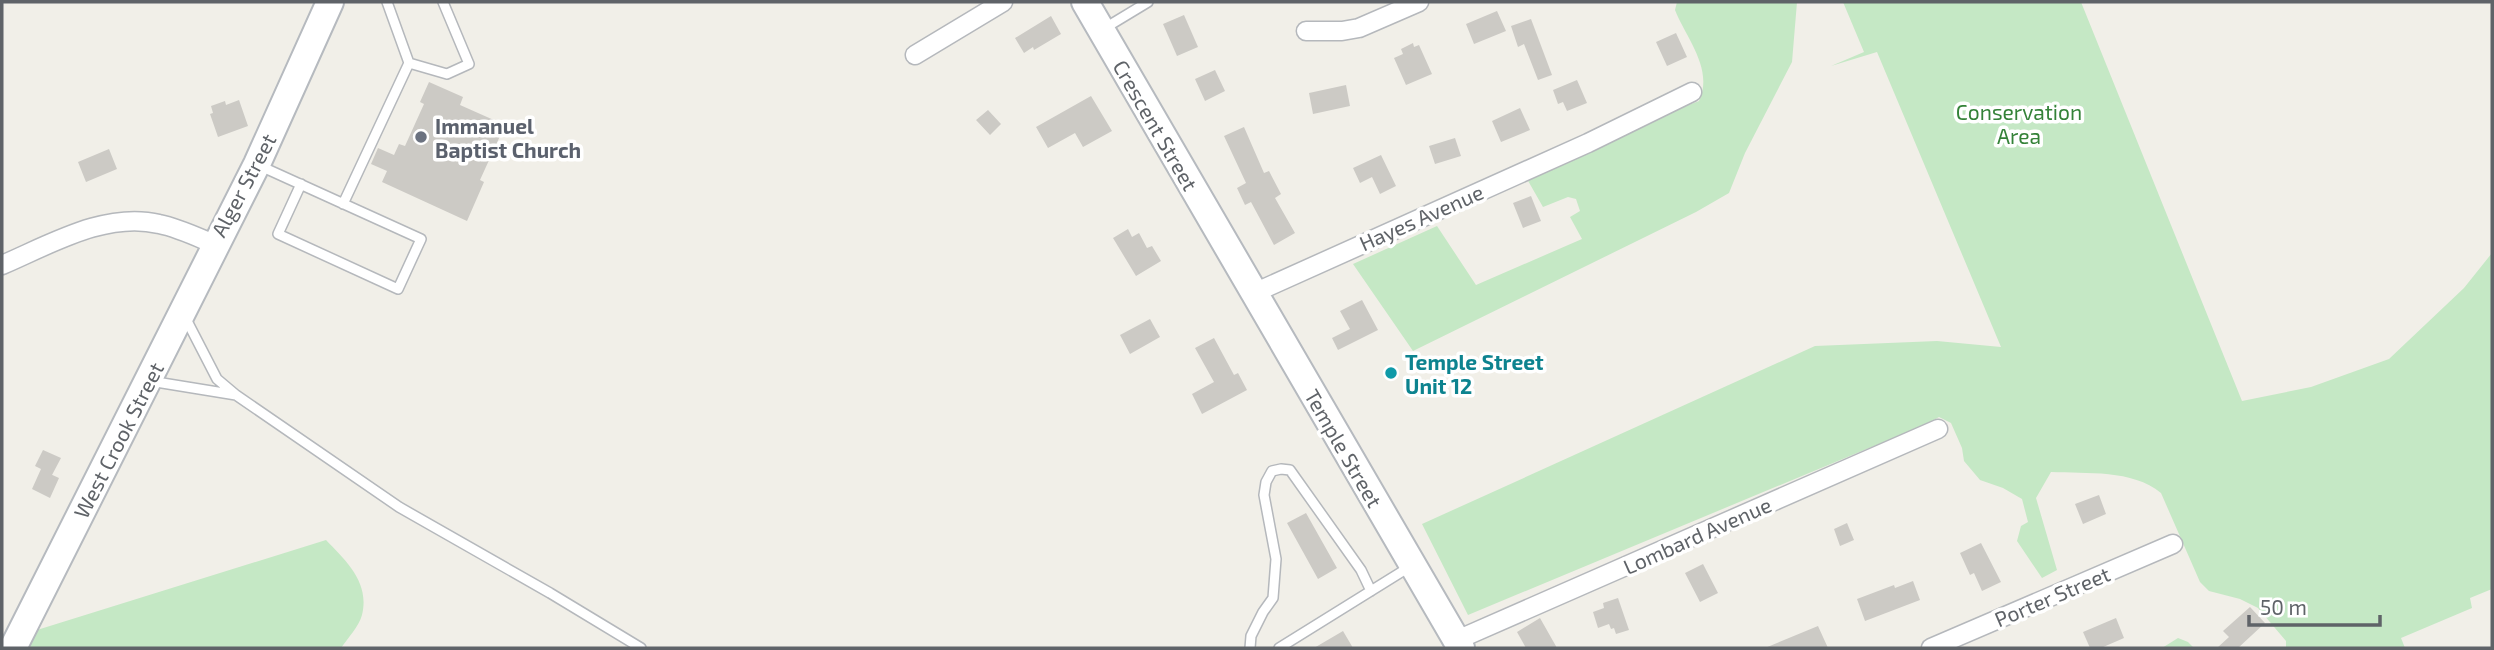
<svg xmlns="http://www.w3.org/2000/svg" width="2494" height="650" font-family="'Exo 2',sans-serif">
<rect width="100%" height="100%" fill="#f1efe8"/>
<path fill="#c5e8c5" d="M1677,2H1797L1792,62L1745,153L1729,193L1696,212L1413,351L1353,264L1437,226L1476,285L1582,239L1570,217L1580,211L1576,199L1568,197L1543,207L1527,179L1604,137L1699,101C1714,69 1686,38 1675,10Z
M1843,2H2081L2242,401L2311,387L2389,359L2464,288L2492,253V589L2470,598L2472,608L2401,638L2405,648H2286V641L2258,608L2240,599L2209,591L2200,582L2161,493C2132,469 2087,474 2051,472L2036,498L2057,570L2042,578L2017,541L2021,526L2028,522L2022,499L2003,488L1980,480L1964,461L1962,448L1951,423L1939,417L1911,433L1869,448L1468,615L1422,524L1815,346L1937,341L2001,347L1877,52L1831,66L1864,52Z
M326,540C346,561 370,582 362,615C359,626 348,638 341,648H28L37,630Z
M2178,638L2188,642L2194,648H2162Z"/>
<path fill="#cccac5" d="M1497,11L1506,31L1474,44L1466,24Z
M1184,15L1198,47L1177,56L1163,24Z
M1051,16L1061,34L1034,50L1033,47L1024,53L1015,38Z
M1531,19L1552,75L1538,80L1524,44L1518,47L1511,26Z
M1676,33L1687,57L1667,66L1656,42Z
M1413,43L1414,47L1419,45L1432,74L1406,85L1394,58L1403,54L1401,49Z
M1215,70L1225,91L1205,101L1195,79Z
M1577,80L1587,103L1567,111L1563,102L1558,104L1553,90Z
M429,82L463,97L460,105L505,125L480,180L484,182L467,221L382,182L387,171L371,164L378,148L394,155L399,144L405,146L424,104L420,102Z
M1346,85L1350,106L1313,114L1309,93Z
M1091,96L1112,131L1083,147L1075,133L1048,148L1036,127Z
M239,100L248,126L218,137L210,114L213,113L211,106L225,101L226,105Z
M1520,108L1530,130L1501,142L1492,121Z
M988,110L1001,124L990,135L976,120Z
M1244,127L1264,173L1269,171L1281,194L1275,198L1295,233L1274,245L1251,202L1245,205L1237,188L1246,183L1224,136Z
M1455,138L1461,156L1435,164L1429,146Z
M109,149L117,169L86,182L78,162Z
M1381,155L1396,186L1380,194L1372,177L1360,183L1353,168Z
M1531,196L1541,221L1523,228L1513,203Z
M1128,229L1132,237L1139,233L1147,248L1152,246L1161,261L1136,276L1113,238Z
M1362,300L1378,330L1338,350L1332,338L1350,329L1340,311Z
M1150,319L1160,337L1130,354L1120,335Z
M1214,338L1234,375L1238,373L1247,390L1202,414L1192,394L1214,382L1195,348Z
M43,450L61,458L52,475L48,473L59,478L50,498L32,489L41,469L35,466Z
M2099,495L2106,514L2083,524L2075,504Z
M1306,513L1337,568L1318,579L1287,523Z
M1847,523L1854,540L1840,546L1834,529Z
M1981,543L2001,582L1982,591L1974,573L1970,575L1960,553Z
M1703,564L1718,593L1700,602L1685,573Z
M1913,581L1920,600L1865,621L1857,599L1894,585L1895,588Z
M1618,598L1629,630L1616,634L1614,628L1611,629L1609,624L1598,628L1593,612L1604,608L1603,603Z
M2250,607L2265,623L2238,648H2217L2229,637L2223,631Z
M1540,618L1557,648H1526L1517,632Z
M2116,618L2124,638L2101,648H2090L2083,632Z
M1818,626L1828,648H1765Z
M1343,631L1353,648H1314Z"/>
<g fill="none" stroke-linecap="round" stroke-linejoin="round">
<defs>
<path id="lane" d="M1105,28L1148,2
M409,63L447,74L469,64L443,2
M258,165C312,189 366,214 421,239L398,289L278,234L301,184
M343,204L409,63L387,2
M150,381L236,395L217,379L185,317
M236,395L399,507L550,593L641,648
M1250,648L1251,636L1263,612L1273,598L1276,559L1264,495L1266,482L1272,471L1281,469L1290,470L1361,570L1371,591
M1279,648L1411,566"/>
<path id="street" d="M1306,31H1342L1359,28L1419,2
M915,55L1003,2
M2,265C49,245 106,211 159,224C179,228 197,237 216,245
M1254,293L1588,143L1692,92
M1457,640L1938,429
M1931,648L2173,544"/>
<path id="secondary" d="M1085,2L1461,648
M13,648L257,164L330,2"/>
</defs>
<use href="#lane" stroke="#b5b8bc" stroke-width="12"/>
<use href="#street" stroke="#b5b8bc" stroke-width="21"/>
<use href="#secondary" stroke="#b6babf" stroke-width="30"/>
<use href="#lane" stroke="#fff" stroke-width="9"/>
<use href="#street" stroke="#fff" stroke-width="18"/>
<use href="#secondary" stroke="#fff" stroke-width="26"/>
</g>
<circle fill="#6b7280" stroke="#fff" stroke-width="2.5" cx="421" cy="137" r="7"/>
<circle fill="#0f9aa8" stroke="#fff" stroke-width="2.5" cx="1391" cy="373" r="7"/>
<g text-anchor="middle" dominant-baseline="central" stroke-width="7" stroke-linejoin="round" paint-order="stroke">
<g font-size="21" fill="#348238" stroke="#fff">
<text x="2019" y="111">Conservation<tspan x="2019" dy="24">Area</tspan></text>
</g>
<g font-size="21" font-weight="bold" fill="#5b616d" stroke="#fff" text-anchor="start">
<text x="435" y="125">Immanuel<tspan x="435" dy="24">Baptist Church</tspan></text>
</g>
<g font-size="21" fill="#5f6368" stroke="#fff">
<text transform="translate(1156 125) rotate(60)">Crescent Street</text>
<text transform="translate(243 185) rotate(-62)">Alger Street</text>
<text transform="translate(1421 217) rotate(-24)">Hayes Avenue</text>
<text transform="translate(118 440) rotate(-63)">West Crook Street</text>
<text transform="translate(1344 448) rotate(60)">Temple Street</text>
<text transform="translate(1697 535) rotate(-24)">Lombard Avenue</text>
<text transform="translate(2052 596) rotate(-23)">Porter Street</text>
</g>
<g font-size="21" font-weight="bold" fill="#0d838f" stroke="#fff" text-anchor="start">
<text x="1405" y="361">Temple Street<tspan x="1405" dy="24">Unit 12</tspan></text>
</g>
</g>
<rect width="2494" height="650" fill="none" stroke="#5f6368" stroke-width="7"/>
<path d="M2249 615v10h131v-10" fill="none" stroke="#5f6368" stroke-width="3.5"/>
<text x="2260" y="615" font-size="21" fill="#5f6368" stroke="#ffffff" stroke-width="5" paint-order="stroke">50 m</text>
</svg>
